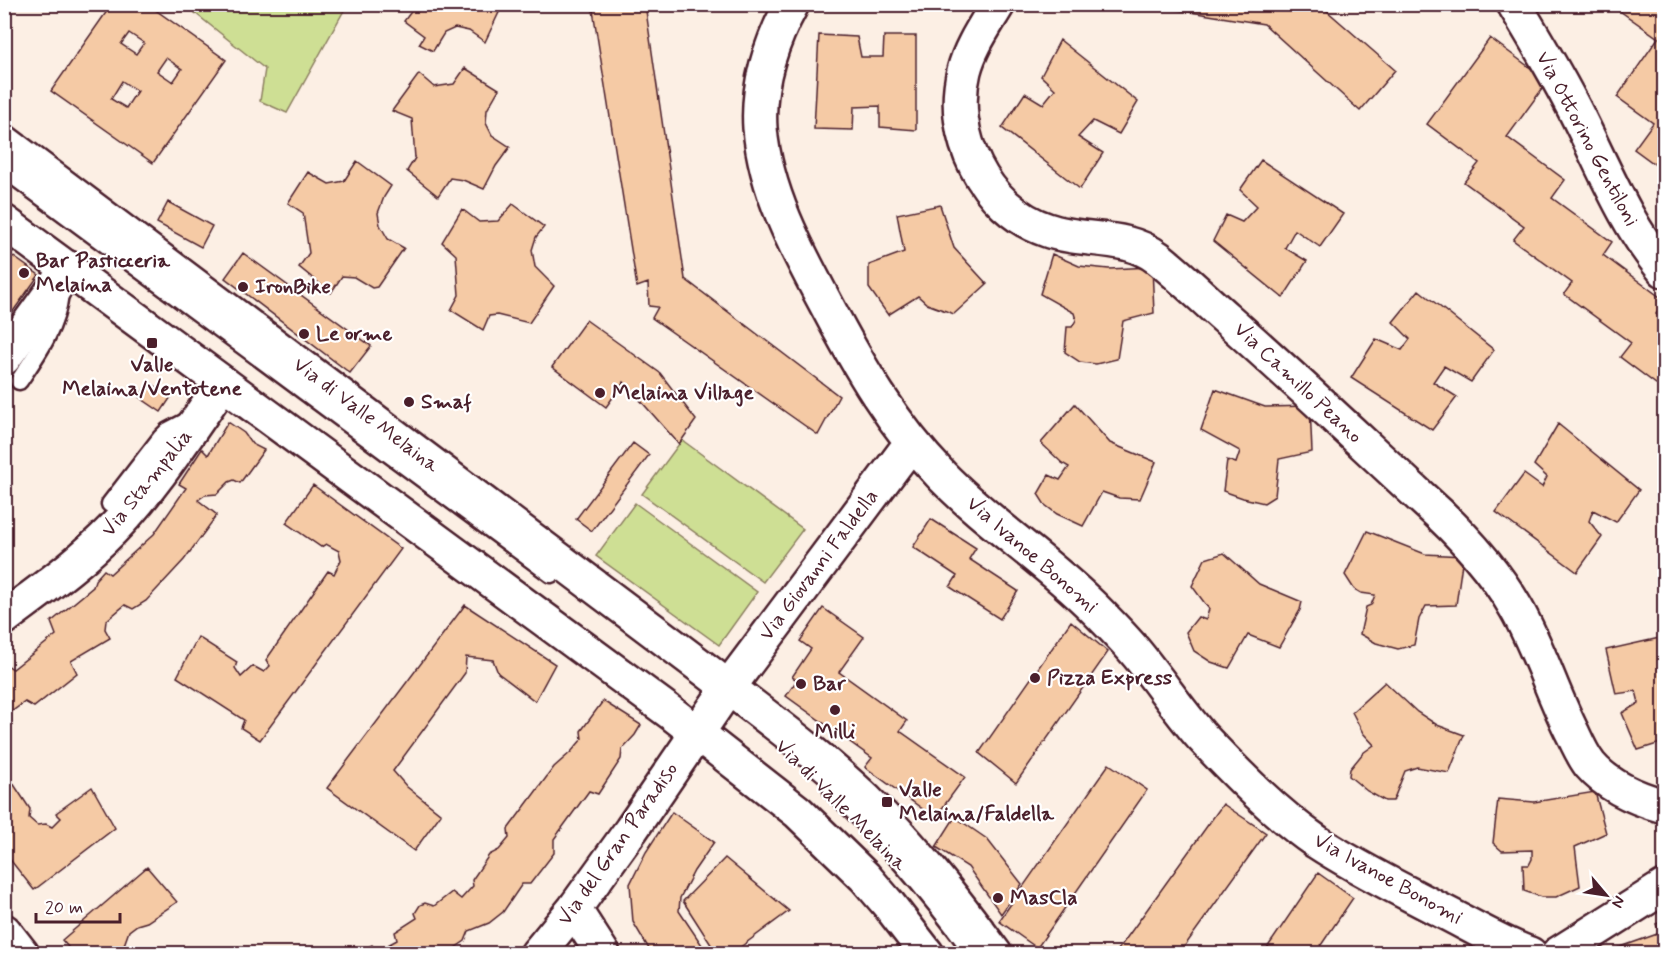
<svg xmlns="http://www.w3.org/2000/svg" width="1669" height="958" font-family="Mynerve,sans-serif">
<rect width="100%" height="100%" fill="#fcefe4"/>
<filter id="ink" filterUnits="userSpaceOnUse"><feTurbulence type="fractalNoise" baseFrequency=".0167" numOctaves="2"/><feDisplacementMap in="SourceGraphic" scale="12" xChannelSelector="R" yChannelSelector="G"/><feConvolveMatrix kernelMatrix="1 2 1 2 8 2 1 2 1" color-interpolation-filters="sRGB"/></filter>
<g filter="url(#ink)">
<path fill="#cedf94" stroke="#8c7f60" stroke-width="1.5" d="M185,5H347L287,113L260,101L265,69Z
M682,440L803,529L763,582L642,494Z
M635,503L757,592L719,645L596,556Z"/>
<path fill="#f5caa5" stroke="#4a1f2b" stroke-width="1.5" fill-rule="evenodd" d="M112,4H147L226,60L153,163L51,91ZM129,33L144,43L136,54L121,44ZM166,58L182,69L173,82L157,71ZM122,81L137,91L126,108L111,99Z
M412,4H503L485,42L469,31L455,28L444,33L433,51L419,44L424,36L404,21L413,9Z
M592,4H645L685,279L839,396L818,435L652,318L658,307L649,306L648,283L637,287Z
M1141,4H1319L1395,70L1360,111L1264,24Z
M1610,4H1664V171L1634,149L1653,123L1617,97L1658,38Z
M819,35L857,37L861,57H883L884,36H916V130L880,127V106L854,107L853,130L814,129Z
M1490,38L1548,81L1507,137L1565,180L1552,198L1612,242L1603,255L1664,300L1656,314L1664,320V390L1620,357L1631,343L1564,294L1572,283L1513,240L1524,226L1464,182L1479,163L1427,124Z
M1060,40L1138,102L1119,134L1093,121L1078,137L1103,153L1080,189L1002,128L1025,93L1043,104L1055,89L1041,76Z
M465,68L499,89L487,110L486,123L492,135L510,147L496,166L484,189L463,180L450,178L438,196L407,171L415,158L412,119L392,111L419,74L434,87L454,84Z
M1261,160L1343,214L1320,247L1295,230L1285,248L1307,261L1283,298L1213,241L1226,215L1242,222L1257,206L1240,190Z
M357,161L391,186L384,197L378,213L380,225L388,239L404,248L377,287L372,288L354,277L342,276L331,293L299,267L309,253L303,213L288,203L308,172L329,184L344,181Z
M168,202L212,226L201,247L157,223Z
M513,204L544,227L536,237L532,250L535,267L554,286L529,323L497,315L489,316L483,330L451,310L459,295L456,255L442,242L462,209L479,222L498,221Z
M940,205L954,248L987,284L954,314L927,304L918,296L888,315L869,288V265L904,252L897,214Z
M4,250L39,275L4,324Z
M243,253L371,346L350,373L225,278Z
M1052,254L1079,266L1109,269L1152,267L1154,313L1123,321L1117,359L1096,364L1080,362L1065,352L1067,327H1072L1076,320L1074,313L1040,294Z
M1419,290L1494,350L1471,382L1444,366L1433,382L1457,397L1432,430L1351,378L1376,339L1402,350L1410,339L1393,322Z
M586,320L660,373L696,420L679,444L624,382L606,407L552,367Z
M149,382L171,397L161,412L139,397Z
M1215,389L1265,407L1310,406L1312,452L1279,459L1275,496L1264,503L1243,498L1223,491L1227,460L1236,463L1240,451L1201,430Z
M1075,404L1110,443L1156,462L1140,499L1119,498L1102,492L1083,526L1057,514L1045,505L1038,494L1049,475L1060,480L1069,467L1062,463L1041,443Z
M228,422L244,433L252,444L264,450L240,483L234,480L229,482L217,494L205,495L198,500L217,515L184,560L146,601L133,609L125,605L106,621L105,629L110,638L71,661L77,673L34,707L25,702L4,717V666L7,665L13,669L56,635L51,622L93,587L95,580L104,570L110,574L154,534L186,488L179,484L202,449L208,455Z
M1558,424L1639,490L1616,522L1593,510L1589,521L1602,537L1577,572L1496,512L1524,474L1542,487L1547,477L1534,465Z
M633,443L649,455L592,531L576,519Z
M313,485L401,549L260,740L241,728L244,720L177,677L198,637L237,662L235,668L241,677L253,666L264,672L270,666L266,660L328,571L334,574L341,560L339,551L326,544L321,547L286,523Z
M931,519L976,548L969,559L1018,591L1000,619L950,587L957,576L913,547Z
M1367,531L1425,554L1463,556L1456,605L1426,606L1419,619L1414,645L1398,649L1376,643L1360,634L1366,607L1371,605L1375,595L1361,593L1354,589L1345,575Z
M1224,553L1259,584L1302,602L1300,610L1279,647L1248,635L1229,668L1211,662L1194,651L1186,632L1198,617L1206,620L1209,609L1192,586L1205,559Z
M465,605L555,664L535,701L498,673L493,660L466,657L465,673L393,771L407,787L441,814L414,851L327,788Z
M823,608L864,637L839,672L907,721L900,731L965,777L935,818L865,767L872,758L786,696L797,680L792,677L811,649L800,641Z
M1071,621L1108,652L1016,783L979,753Z
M1664,637V742L1638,750L1622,713L1639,703L1636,691L1616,694L1606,650Z
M1385,682L1417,712L1437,725L1464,735L1449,773L1417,767L1405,771L1393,801H1385L1367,791L1349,776L1350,769L1363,753L1374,745L1363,733L1352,712Z
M603,701L641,725L635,735L622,749L621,759L598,794L589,791L554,839V853L530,884H522L503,912L489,923L469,931L465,941L446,954H354L372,945L375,952L397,940L395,932L417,918L415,913L420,905L425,903L434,906L452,892L461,899L473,886L472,880L489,855L499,850L509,838L508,829L554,767L571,752L582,739L581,731Z
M1109,764L1147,790L1037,948L999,921Z
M7,774L30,809L29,818L37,825L46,824L52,827L61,818L56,813L92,787L115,828L34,890L4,852V777Z
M1595,792L1606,833L1575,847L1580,886L1556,897H1541L1524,891L1523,865H1529L1532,859V850L1502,851L1493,843L1498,799L1534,802Z
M1223,804L1266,833L1179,954H1115Z
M672,812L714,842L694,871L680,898L679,911L708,954H652L633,922L630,884L646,852Z
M955,817L987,839L1022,884L1001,914L968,867L936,847Z
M725,858L789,911L731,954H717L683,901Z
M147,867L177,902L147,922L137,925L129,931L124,945L114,954H74L62,940Z
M1318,873L1353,898L1315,954H1263Z
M1664,921V954H1617L1615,949L1660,933L1656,924Z"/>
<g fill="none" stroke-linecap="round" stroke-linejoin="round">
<defs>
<path id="lane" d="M4,169L551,574
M19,381C38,353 56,328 60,294
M110,504L161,438L168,431L191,419
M832,791C885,840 931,896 974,954"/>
<path id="street" d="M792,4C771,42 757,84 760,128C765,190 797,250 826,304C858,365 893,426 942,476C989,524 1046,560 1094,608C1109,623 1124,638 1138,655C1160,682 1179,711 1202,737C1237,774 1275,813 1317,842C1355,867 1396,887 1436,908C1467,923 1497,942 1530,954
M998,4C985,26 970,47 964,71C948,134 984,209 1047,230C1084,243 1125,233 1158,258C1182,277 1204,299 1227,319C1294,378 1358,439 1423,499C1459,531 1492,566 1516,608C1539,648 1552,693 1573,734C1578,745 1583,756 1590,765C1608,786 1638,799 1664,806
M1514,4C1534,37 1554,70 1571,103C1601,160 1623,221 1664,270
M4,358L69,268
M4,618C41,590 80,563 112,530C154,487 188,433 223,383
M574,909L603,954
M4,931L22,954
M537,954L574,909L631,830L728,688L912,442
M1558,954L1664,887"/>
<path id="secondary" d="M4,142L707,671C761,713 817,753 866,800C914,847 955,900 995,954
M4,222L674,715L798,812L865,877L889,905L927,954"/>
</defs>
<use href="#lane" stroke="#4a1f2b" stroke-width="21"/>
<use href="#street" stroke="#4a1f2b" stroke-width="38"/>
<use href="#secondary" stroke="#4a1f2b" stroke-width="38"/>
<use href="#lane" stroke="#fff" stroke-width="16"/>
<use href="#street" stroke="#fff" stroke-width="33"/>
<use href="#secondary" stroke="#fff" stroke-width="33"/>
</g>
</g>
<g fill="#4a1f2b" stroke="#fff" stroke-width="2">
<circle cx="24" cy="273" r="6"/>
<circle cx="243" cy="287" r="6"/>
<circle cx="304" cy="334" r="6"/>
<rect x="146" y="337" width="12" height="12" rx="3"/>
<circle cx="600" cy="393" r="6"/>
<circle cx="409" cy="402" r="6"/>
<circle cx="1035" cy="678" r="6"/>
<circle cx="801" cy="684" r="6"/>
<circle cx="835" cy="710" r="6"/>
<rect x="881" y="796" width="12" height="12" rx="3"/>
<circle cx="998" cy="898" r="6"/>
</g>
<g text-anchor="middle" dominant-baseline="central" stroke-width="4.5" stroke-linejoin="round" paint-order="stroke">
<g font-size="21" fill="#4a1f2b" stroke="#fff">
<text transform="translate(1587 139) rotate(62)">Via Ottorino Gentiloni</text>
<text transform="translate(1298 383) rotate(43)">Via Camillo Peano</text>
<text transform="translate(366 415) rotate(37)">Via di Valle Melaina</text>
<text transform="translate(147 483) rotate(-51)">Via Stampalia</text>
<text transform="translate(1032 555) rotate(41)">Via Ivanoe Bonomi</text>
<text transform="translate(819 565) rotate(-53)">Via Giovanni Faldella</text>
<text transform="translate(841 805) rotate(45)">Via di Valle Melaina</text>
<text transform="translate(618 844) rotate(-55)">Via del Gran Paradiso</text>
<text transform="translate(1388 879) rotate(29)">Via Ivanoe Bonomi</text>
</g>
<g font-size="21" font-weight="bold" fill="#4a1f2b" stroke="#fff" text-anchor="start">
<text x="36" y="261">Bar Pasticceria<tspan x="36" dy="24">Melaina</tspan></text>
<text x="255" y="287">IronBike</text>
<text x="316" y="334">Le orme</text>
<text x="152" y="365" text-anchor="middle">Valle<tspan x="152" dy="24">Melaina/Ventotene</tspan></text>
<text x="612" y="393">Melaina Village</text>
<text x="421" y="402">Smaf</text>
<text x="1047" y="678">Pizza Express</text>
<text x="813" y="684">Bar</text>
<text x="835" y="732" text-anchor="middle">Milli</text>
<text x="899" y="790">Valle<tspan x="899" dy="24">Melaina/Faldella</tspan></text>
<text x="1010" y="898">MasCla</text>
</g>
</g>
<rect width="1669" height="958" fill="none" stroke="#fff" stroke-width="24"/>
<rect x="12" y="12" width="1645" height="934" fill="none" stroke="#4a1f2b" stroke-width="2" filter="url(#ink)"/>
<g transform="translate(1606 895) rotate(119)" stroke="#ffffff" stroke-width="4.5" paint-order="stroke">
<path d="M0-4.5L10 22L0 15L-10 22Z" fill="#4a1f2b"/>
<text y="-9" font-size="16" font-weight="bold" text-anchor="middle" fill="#4a1f2b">N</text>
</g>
<path d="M36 913v9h84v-9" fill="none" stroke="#4a1f2b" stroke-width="3"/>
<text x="45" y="913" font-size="18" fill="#4a1f2b" stroke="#ffffff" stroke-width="4.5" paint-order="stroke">20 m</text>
</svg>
